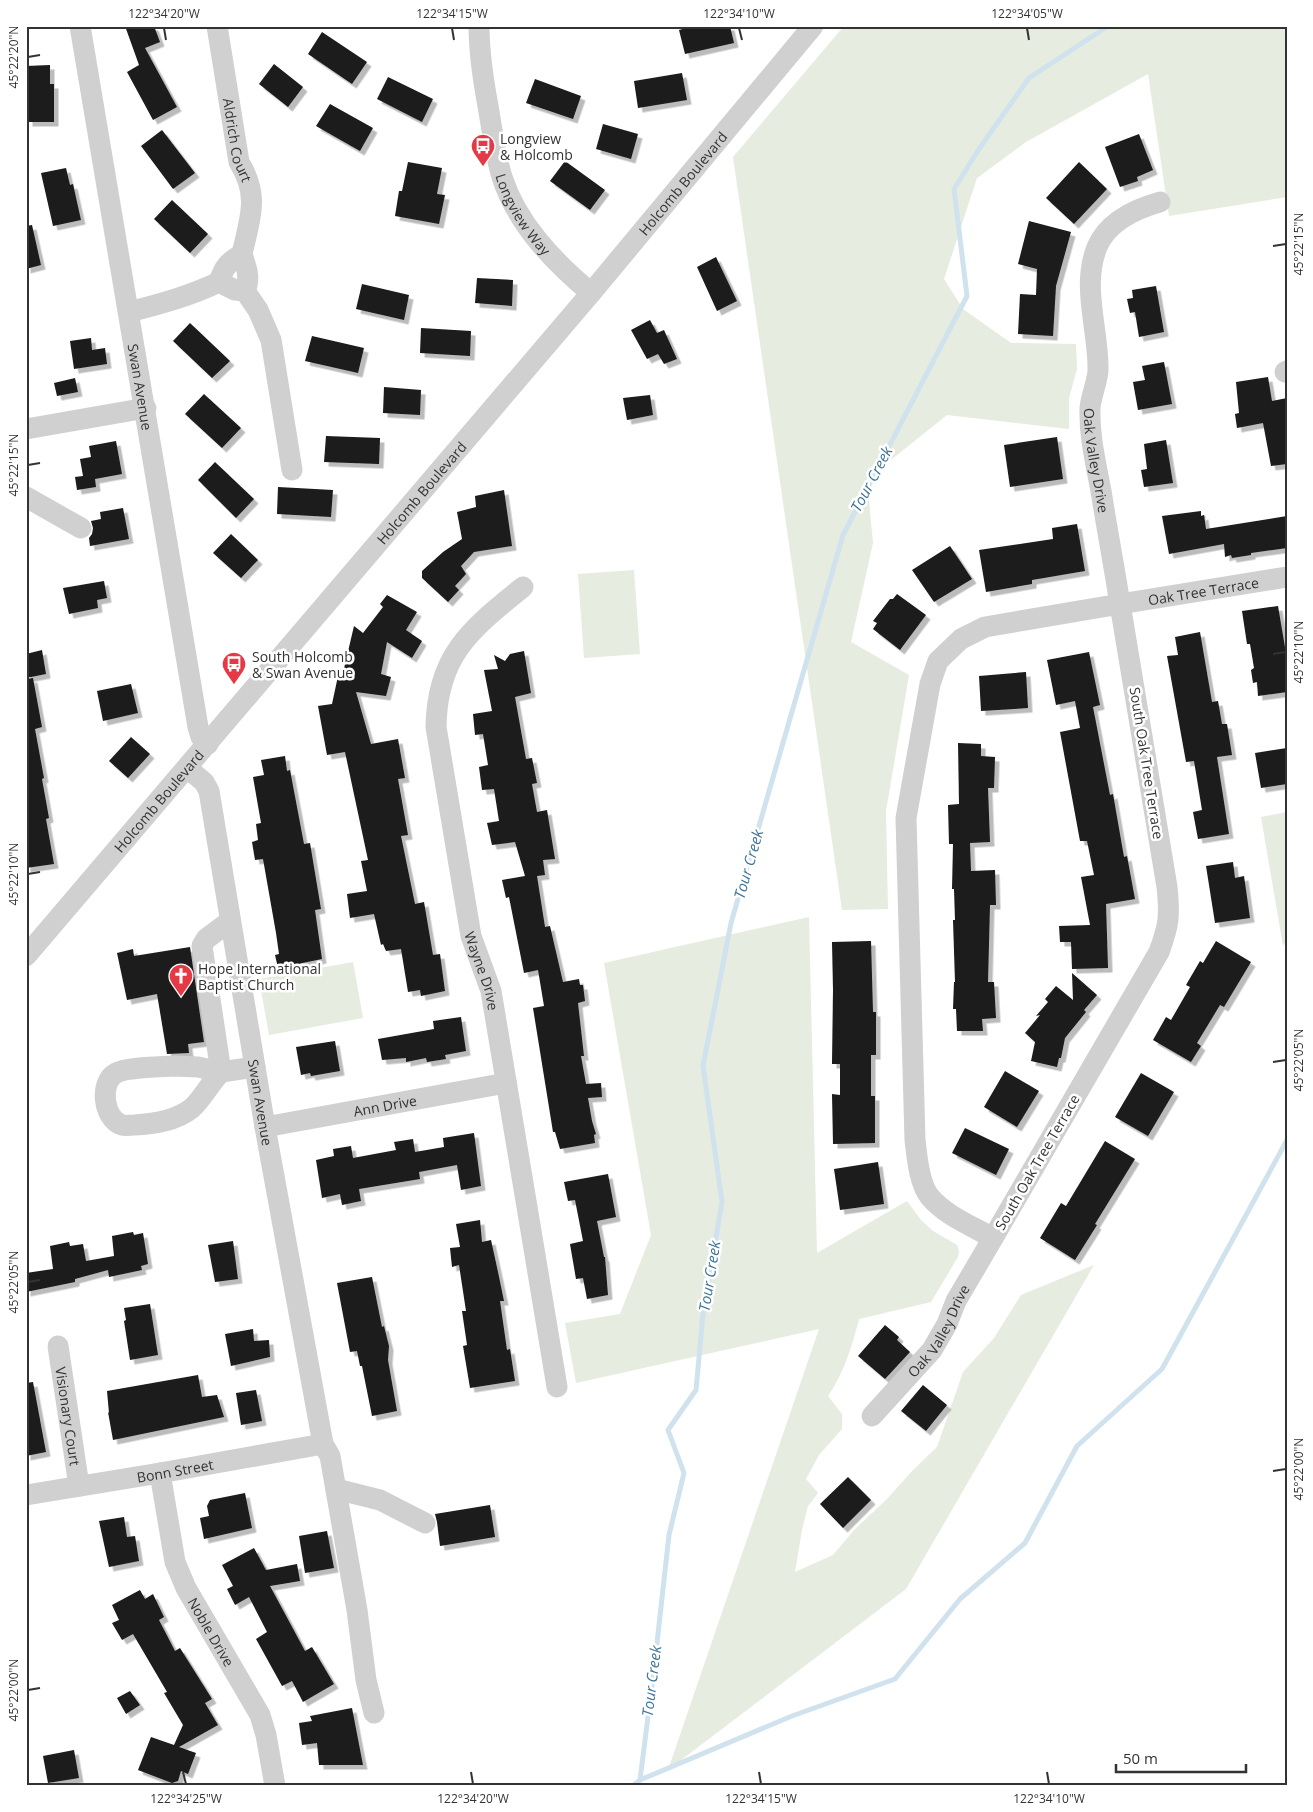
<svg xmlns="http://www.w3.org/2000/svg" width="1313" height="1812" font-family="'Open Sans',sans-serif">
<defs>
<filter id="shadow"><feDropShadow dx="4.5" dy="4.5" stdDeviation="0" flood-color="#0004"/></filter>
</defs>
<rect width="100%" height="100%" fill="#fff"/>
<path fill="#e6ecdf" d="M844,26H1287V197L1169,216L1148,74L1026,142L977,178L944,279L963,309L1011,343L1076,344L1077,369L1069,398V429L947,415L867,479L873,543L851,642L909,675L886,811L888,909L842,910L733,157Z
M634,570L640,654L584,658L578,574Z
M1287,812V939L1283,946L1261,817Z
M809,917L817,1253L907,1201L921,1220L933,1231L957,1245L959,1251L958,1257L931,1302L859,1319C852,1346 844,1373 828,1396L842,1414V1429L819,1455L806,1479L818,1493L808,1506L802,1530L795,1572L833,1555L855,1529L886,1500L913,1470L937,1447L963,1372L994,1338L1021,1295L1094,1265L906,1589L668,1770L819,1329L576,1383L565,1323L620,1314L651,1235L604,963Z
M353,962L363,1018L269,1035L259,979Z"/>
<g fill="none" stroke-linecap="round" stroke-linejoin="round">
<path stroke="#cfe2ee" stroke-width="5" d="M640,1780L792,1716L895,1679L960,1599L1025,1543L1077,1446L1162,1369L1287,1140
M633,1786L640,1780L655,1661L669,1535L684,1473L668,1430L696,1390L703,1314L722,1202L703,1066L731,923L843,535L967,296L954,189L979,149L1029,78L1108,26"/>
</g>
<path fill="#1a1a1a" filter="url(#shadow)" d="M125,26H154L160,42L145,48L177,107L153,120L127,72L139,65Z
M693,26H730L734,43L685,54L679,30Z
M322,32L367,62L352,84L308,54Z
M274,64L303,87L288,107L259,84Z
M50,65V84H54V122H28L26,66Z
M682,73L687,100L638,108L634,81Z
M388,77L433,99L422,122L377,99Z
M535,79L581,96L573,119L526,103Z
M330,104L373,128L360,151L316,126Z
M603,124L638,134L631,159L596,149Z
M162,130L195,173L173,189L141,146Z
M1139,134L1153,170L1137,177L1138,181L1120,187L1105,147Z
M565,161L605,190L590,210L550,181Z
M408,162L442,168L437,194L445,195L439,224L395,216L399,191H402Z
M1079,162L1107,189L1074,224L1046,198Z
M66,168L70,185L73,184L81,220L53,226L41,173Z
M172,200L208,234L190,253L154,219Z
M1029,221L1071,232L1056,286L1053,336L1018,334L1020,294L1036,295L1037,269L1018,264Z
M32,225L41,265L26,269V226Z
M716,257L737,301L717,311L697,267Z
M477,278L513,280L512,306L475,303Z
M362,284L409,295L404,320L356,309Z
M1156,286L1164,332L1139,337L1135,312L1130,313L1127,299L1133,298L1132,290Z
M650,320L657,333L664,330L677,359L664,364L658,354L647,359L631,330Z
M190,323L230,361L212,378L173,341Z
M421,328L471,331L470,356L420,353Z
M312,336L364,348L358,373L305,361Z
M91,338L92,350L105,348L107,364L74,369L70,341Z
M1164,362L1172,404L1138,410L1133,382L1145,380L1142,366Z
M1268,377L1272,401L1287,398V464L1271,466L1263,423L1237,428L1235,414L1239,413L1236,382Z
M75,378L78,392L57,396L54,383Z
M384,387L421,390L420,415L383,413Z
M204,394L241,428L222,448L185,414Z
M650,395L653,415L627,420L623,398Z
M326,436L380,438L379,464L324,462Z
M1057,437L1063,479L1010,487L1004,445Z
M1166,440L1173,483L1144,487L1141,470L1147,469L1144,444Z
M116,441L122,474L95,479L96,487L77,490L75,477L83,476L80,459L91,457L89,446Z
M215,462L254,499L236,518L198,480Z
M278,487L333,490L331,517L277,514Z
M504,490L512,546L474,552L461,566L466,574L455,586L459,590L448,602L422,578V571L443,552L462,539L457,512L476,507L475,496Z
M123,508L129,539L90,546L89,538L92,534L93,528L91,521L101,519L100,512Z
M1201,511V516L1204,515L1206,529L1287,516V548L1251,553V555L1232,558L1231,555L1225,557L1224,544L1169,554L1162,516Z
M1077,524L1085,571L1032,580V584L986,592L979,550L1053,539L1052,528Z
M231,534L258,560L241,578L213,553Z
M950,546L972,579L934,602L912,570Z
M104,581L107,598L97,600L98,608L69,614L63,588Z
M897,594L926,615L900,650L873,629L877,623L873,621L890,599H893Z
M387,595L417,612L406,630L422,641L412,658L387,642L381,674L391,677L386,696L356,692L371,744L398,739L405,778L398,779L408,835L401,836L415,904L424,902L433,955L440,954L445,991L421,996L420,990L408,992L401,949L386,951L383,944L381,945L374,914L350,918L347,894L367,891L361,861L368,860L345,752L327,755L318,706L332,704L338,676L342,677L354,626L363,633L383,607L380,604Z
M1278,606L1287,659V692L1258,696L1257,682L1253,683L1251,670L1254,668L1250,644H1247L1242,611Z
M1200,632L1212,702L1218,701L1222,724H1227L1232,755L1217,757L1229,834L1198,839L1193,812L1202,810L1194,761L1186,762L1167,656L1178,655L1175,637Z
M42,650L46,674L26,678V654Z
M524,651L531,693L515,697L526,759L532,758L537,783L532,784L537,812L547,810L555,859L543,860L545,875L537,876L545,927L550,926L563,982L579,979L580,985H583L585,1001L578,1003L584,1056H581L586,1084L601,1083L602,1097L588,1098L592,1121L596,1134L594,1135L595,1143L560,1149L555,1132H553L533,1008L544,1006L538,970L524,973L509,897L506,898L502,880L525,876L515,842L492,845L487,823L499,821L494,789L482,790L479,767L488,765L483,734L475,735L473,714L492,711L484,670L498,669L494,655L505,661L510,654Z
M1089,652L1100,705L1093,707L1110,795L1113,794L1124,857L1127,856L1135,899L1106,904L1108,968L1072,969L1071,942H1060L1059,926L1090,925L1081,877L1094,875L1087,841H1080L1060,732L1080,728L1075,701L1056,705L1047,660Z
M1026,672L1028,708L981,711L979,676Z
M33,678L42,727L35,729L44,778L42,779L49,818L46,819L54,864L26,868V679Z
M131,684L138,713L103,721L97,691Z
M131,737L150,754L128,778L109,761Z
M958,743L981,744V756L995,757L994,788H988L990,842L970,843L971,871L995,870L996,905H990L988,982H994L996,1018L982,1019L983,1031H957L956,1009H953L954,982H955L953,920H955L954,889H952L953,844H949L948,805L959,804Z
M1287,748V784L1261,788L1255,753Z
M285,756L287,771L290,770L304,844L310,843L321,909L315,910L322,959L278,968L275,955L279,954L276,933L263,859L255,860L252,842L258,840L256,824L261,823L253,777L264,775L261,760Z
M1233,862L1235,878L1244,876L1250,918L1215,923L1206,866Z
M871,941L873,1012H876V1055H871V1096H875V1143L833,1144L832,1094L840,1095V1064H832L833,990L832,942Z
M1216,941L1251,962L1224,1007L1220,1005L1197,1043L1201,1046L1191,1062L1153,1040L1166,1017L1171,1020L1190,987L1186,985L1200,961L1203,963Z
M190,947L204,1042L188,1044L189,1053L167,1054L157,994L127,1000L117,953L133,949L134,956Z
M1072,973L1097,995L1084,1010L1086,1012L1065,1038L1061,1058H1059L1057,1067L1031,1061L1035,1042L1025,1033L1040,1015L1036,1016L1048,1002L1045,999L1056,986L1073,1000Z
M461,1017L466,1051L445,1055L446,1059L427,1062L426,1058L406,1062V1058L382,1060L378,1039L434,1029L433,1021Z
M335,1041L340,1071L311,1076L310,1073L301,1075L296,1047Z
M1005,1071L1039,1091L1017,1127L984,1107Z
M1141,1073L1174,1092L1148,1136L1115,1117Z
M965,1128L1009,1149L996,1175L952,1153Z
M474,1133L481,1186L461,1190L457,1165L419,1172L420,1179L359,1189L361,1201L342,1205L340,1194L322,1198L316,1160L334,1156L333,1149L351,1146L353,1158L396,1150L394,1142L413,1139L415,1152L444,1147L443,1138Z
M1105,1141L1135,1159L1095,1224L1097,1225L1075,1260L1040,1238L1061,1203L1066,1206Z
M878,1162L884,1204L840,1210L834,1169Z
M608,1174L616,1217L597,1221L604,1257H605L608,1295L587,1299L583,1278L576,1279L570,1244L583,1241L575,1200L568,1201L564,1182Z
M480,1220L482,1242L491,1240L498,1272L504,1301H500L507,1350L510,1349L515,1381L470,1388L463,1346L467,1345L462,1311H466L459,1265L452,1267L450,1248L460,1247L456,1224Z
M133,1232L134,1235L143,1233L148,1264L141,1266L142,1270L109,1277L108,1270L75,1279V1282L26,1292V1273L53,1269L50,1246L69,1242L70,1246L83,1244L86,1261L114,1256L112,1236Z
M233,1241L238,1279L215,1282L208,1245Z
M372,1277L382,1327L384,1326L389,1346L388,1360L397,1411L372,1416L362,1366H360L357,1351L350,1352L337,1283Z
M150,1304L158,1355L130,1360L124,1321L126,1320L124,1308Z
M885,1325L899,1337L897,1340L910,1352L885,1379L858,1356Z
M253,1329L254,1341L269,1340L270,1357L231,1366L225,1334Z
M198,1375L202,1397L217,1395L224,1417L113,1440L108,1412L109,1413L107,1391Z
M33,1382L46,1452L26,1456V1383Z
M923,1385L947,1405L926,1431L901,1411Z
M256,1390L262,1421L241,1425L236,1393Z
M848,1477L871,1500L843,1528L820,1504Z
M245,1493L252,1528L204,1539L200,1518L209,1516L207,1506L210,1500Z
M490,1505L495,1537L440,1546L437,1522L435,1514Z
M124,1517L127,1537L135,1536L139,1561L109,1567L99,1521Z
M327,1531L334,1568L305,1573L299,1536Z
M254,1548L266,1570L297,1564L300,1581L270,1586L305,1651L312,1647L334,1684L303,1702L292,1681L282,1686L256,1639L267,1632L249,1597L235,1605L227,1589L233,1586L222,1565Z
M140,1590L145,1599L153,1594L164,1617L159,1620L175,1651L180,1648L212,1699L205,1703L218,1725L179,1747L196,1753L188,1774L181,1771L178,1781L172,1783L138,1770L151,1737L174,1745L183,1725L164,1693L167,1692L133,1634L122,1640L112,1623L119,1620L112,1605Z
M130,1691L140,1705L126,1714L117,1698Z
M352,1708L363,1765H319L317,1743L302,1745L299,1723L312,1721L310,1716Z
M74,1750L79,1778L48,1783L43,1756Z"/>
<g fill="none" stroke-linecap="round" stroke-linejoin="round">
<g stroke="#d0d0d0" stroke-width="21">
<path id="s1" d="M80,26L198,727L201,737L208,744"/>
<path id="s2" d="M217,26L239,162C260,196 250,218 242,254"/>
<path id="s3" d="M479,26C479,53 483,79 488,106C492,129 495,154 502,177C517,224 554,262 591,293"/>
<path id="s4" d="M1160,202C1135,209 1108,221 1097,247C1081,287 1099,330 1098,371C1097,383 1091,396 1090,408C1089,436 1096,464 1101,491C1107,529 1114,566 1120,604L1287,577"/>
<path d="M245,291L258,310L271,340L292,470"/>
<path d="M129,312C160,304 190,296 219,282C224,267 228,262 242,254C246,267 251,277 245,291L235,290L219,282"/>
<path d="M1285,372L1287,371"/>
<path d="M26,429L146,408"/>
<path d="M26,497L81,528"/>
<path id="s5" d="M523,587C471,629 437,655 436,727L471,936L491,991L557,1387"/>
<path d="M1120,604L1167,887C1170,916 1169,925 1159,952L993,1238C972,1226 946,1216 930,1197C919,1184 917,1156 915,1140L906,818L930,684L938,661L961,639L985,627Z"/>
<path id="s6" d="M187,768L204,782L209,791L265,1127L323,1444L330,1456L357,1610L366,1680L374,1713"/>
<path d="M230,921L206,939L202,946L221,1072L255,1067"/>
<path id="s7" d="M26,956L591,293L813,26"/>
<path d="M174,1066L198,1067L221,1072C210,1083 203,1098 192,1108C176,1121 154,1124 134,1125C130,1125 125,1126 122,1125C103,1119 99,1082 116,1073C128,1067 160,1067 174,1066Z"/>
<path id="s8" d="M265,1127L506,1083"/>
<path id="s9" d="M58,1346L79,1486"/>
<path id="s10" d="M872,1416L932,1350L947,1324L956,1301L993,1238"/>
<path id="s11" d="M160,1473L175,1562L186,1588L260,1715L266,1735L275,1786"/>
<path d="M336,1489L380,1500L425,1523"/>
<path id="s12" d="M26,1495L160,1473L323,1444"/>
</g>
</g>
<path fill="none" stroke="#333" stroke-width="2" d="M164,28L166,40M452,28L454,40M739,28L742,40M1027,28L1029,40M28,57L40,55M1273,246L1286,244M28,465L40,463M1273,654L1286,652M28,874L40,872M1273,1062L1286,1060M28,1282L40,1280M1273,1471L1286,1469M28,1690L40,1688M183,1772L186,1784M471,1772L473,1784M759,1772L761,1784M1047,1772L1049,1784"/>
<defs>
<symbol id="bus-pin" viewBox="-11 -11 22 30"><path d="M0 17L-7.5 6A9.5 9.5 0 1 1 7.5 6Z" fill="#e63946" stroke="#fff"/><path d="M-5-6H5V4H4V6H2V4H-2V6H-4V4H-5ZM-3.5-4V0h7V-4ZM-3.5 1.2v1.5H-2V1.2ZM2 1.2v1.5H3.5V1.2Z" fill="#fff"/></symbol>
<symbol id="church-pin" viewBox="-11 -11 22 30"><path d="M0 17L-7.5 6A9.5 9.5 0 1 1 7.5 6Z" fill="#e63946" stroke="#fff"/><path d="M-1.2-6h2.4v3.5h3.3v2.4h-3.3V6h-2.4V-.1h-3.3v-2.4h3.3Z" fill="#fff"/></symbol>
</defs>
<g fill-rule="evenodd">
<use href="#bus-pin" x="469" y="132" width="28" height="38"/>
<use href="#bus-pin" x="220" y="650" width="28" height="38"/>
<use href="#church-pin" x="167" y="962" width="28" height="38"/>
</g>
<g text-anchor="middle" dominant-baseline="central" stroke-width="5" stroke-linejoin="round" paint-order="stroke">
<g font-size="14" fill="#333" stroke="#fff" text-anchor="start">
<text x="500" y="138">Longview<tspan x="500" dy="16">&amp; Holcomb</tspan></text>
<text x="252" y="656">South Holcomb<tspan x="252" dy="16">&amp; Swan Avenue</tspan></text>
<text x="198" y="968">Hope International<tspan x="198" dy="16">Baptist Church</tspan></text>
</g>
<g font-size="14" fill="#333" stroke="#fff">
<text stroke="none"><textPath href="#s2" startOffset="116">Aldrich Court</textPath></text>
<text stroke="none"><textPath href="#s7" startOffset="1014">Holcomb Boulevard</textPath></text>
<text stroke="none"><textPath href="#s3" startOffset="196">Longview Way</textPath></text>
<text stroke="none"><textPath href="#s1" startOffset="366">Swan Avenue</textPath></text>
<text stroke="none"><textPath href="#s4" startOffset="296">Oak Valley Drive</textPath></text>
<text stroke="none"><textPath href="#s7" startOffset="609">Holcomb Boulevard</textPath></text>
<text stroke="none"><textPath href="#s4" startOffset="526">Oak Tree Terrace</textPath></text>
<text transform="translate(1147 763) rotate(81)">South Oak Tree Terrace</text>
<text stroke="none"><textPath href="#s7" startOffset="204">Holcomb Boulevard</textPath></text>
<text stroke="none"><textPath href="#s5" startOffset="421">Wayne Drive</textPath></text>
<text stroke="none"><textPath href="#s6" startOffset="348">Swan Avenue</textPath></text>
<text stroke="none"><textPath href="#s8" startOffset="122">Ann Drive</textPath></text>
<text transform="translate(1037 1162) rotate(-60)">South Oak Tree Terrace</text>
<text stroke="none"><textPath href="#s10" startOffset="109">Oak Valley Drive</textPath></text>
<text stroke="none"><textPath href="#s9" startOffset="71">Visionary Court</textPath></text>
<text stroke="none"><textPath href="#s12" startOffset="151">Bonn Street</textPath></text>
<text stroke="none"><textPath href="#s11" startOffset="169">Noble Drive</textPath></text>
</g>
<g font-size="15" font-style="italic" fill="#3f7597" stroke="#fff">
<text transform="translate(871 479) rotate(-62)">Tour Creek</text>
<text transform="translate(748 864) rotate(-74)">Tour Creek</text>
<text transform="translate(709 1276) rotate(-81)">Tour Creek</text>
<text transform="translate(651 1681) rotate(-83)">Tour Creek</text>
</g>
</g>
<rect width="1313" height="1812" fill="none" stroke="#ffffff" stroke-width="55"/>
<path d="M1116 1764v8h130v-8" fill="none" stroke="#333333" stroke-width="2.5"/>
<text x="1123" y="1764" font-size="15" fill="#333333" stroke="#ffffff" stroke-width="4" paint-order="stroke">50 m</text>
<rect x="28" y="28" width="1258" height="1756" fill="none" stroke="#333" stroke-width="2"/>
<g font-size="12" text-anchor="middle" fill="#333">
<text x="164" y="18">122°34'20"W</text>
<text x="452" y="18">122°34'15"W</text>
<text x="739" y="18">122°34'10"W</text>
<text x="1027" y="18">122°34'05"W</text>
<text transform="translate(14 57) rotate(-90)" y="4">45°22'20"N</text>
<text transform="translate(1299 244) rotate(-90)" y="4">45°22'15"N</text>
<text transform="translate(14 465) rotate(-90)" y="4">45°22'15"N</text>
<text transform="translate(1299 652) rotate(-90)" y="4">45°22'10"N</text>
<text transform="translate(14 874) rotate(-90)" y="4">45°22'10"N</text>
<text transform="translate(1299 1060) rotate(-90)" y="4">45°22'05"N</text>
<text transform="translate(14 1282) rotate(-90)" y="4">45°22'05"N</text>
<text transform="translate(1299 1469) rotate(-90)" y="4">45°22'00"N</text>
<text transform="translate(14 1690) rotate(-90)" y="4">45°22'00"N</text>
<text x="186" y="1803">122°34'25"W</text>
<text x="473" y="1803">122°34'20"W</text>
<text x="761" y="1803">122°34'15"W</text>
<text x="1049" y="1803">122°34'10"W</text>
</g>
</svg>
